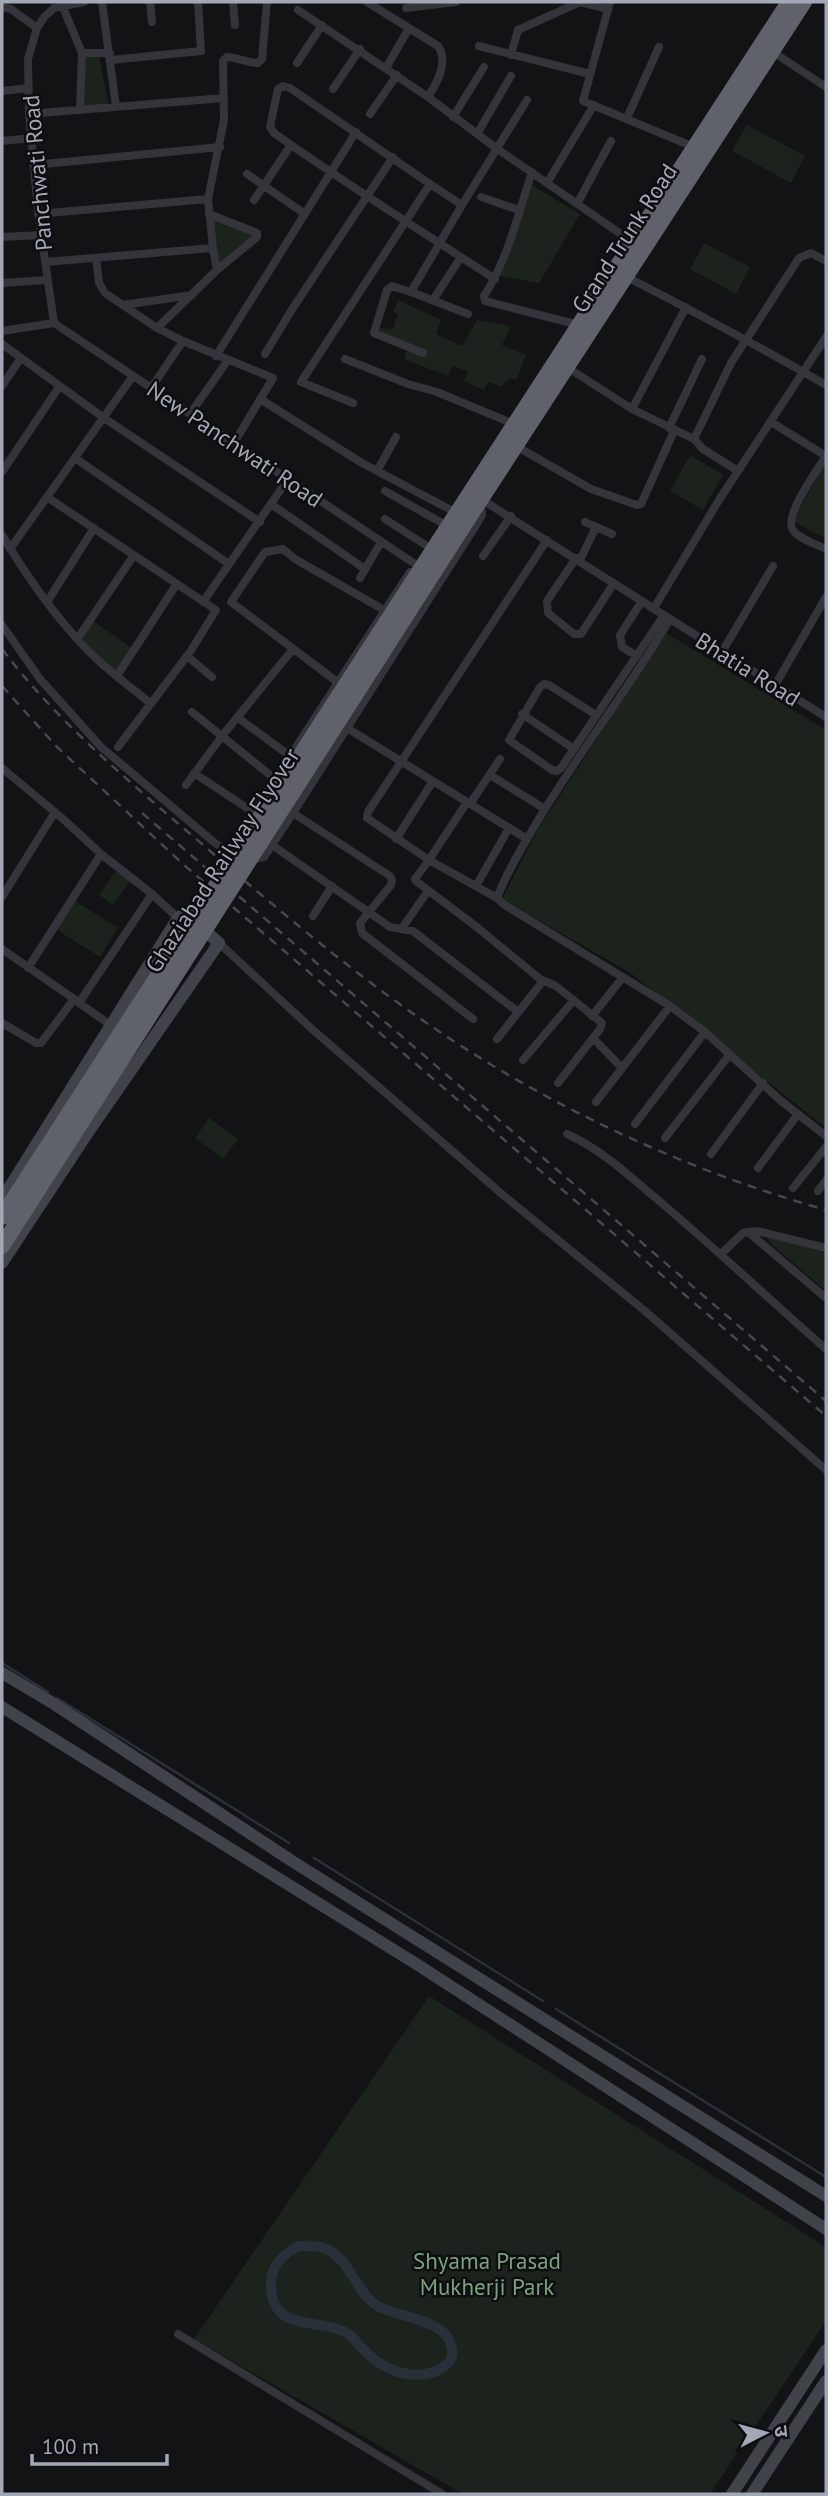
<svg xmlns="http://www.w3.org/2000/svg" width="828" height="2496" font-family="'PT Sans','Noto Sans Devanagari',sans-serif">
<rect width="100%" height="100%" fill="#131315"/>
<path fill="#1b231c" d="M84,56H99L109,106L82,107Z
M747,125L805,156L791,183L732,151Z
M532,185L580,214L539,283L500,276Z
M213,219L254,235L220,265Z
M704,243L750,267L736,294L690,269Z
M398,300L441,320L436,334L462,346L477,320L511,326L502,345L526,355L516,380L510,378L507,383L504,382L502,387L488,382L484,390L464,381L468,372L453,366L448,376L404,359L409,344L379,334L380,328L393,329L398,314L393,312Z
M690,455L723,475L703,510L670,491Z
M825,462L826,463V539L793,521Z
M93,621L132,648L115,672L81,637Z
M666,633L826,730V1128L632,974L502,899L538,829Z
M116,871L130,881L113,905L99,895Z
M75,901L118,928L100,957L57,930Z
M209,1118L238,1139L223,1159L195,1138Z
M767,1236L826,1253V1291L770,1243Z
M429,1996L826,2247V2321L710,2494H463L194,2339Z"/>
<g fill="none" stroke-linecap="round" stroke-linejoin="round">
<path stroke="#283139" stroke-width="2.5" d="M2,1663L48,1692
M57,1698L289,1843
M314,1858L543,2001
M556,2009L826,2177"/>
<path stroke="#283139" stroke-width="10" d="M298,2246C306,2247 317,2245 324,2248C351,2258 354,2292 378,2306C398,2318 449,2318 452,2350C453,2355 451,2360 447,2364C436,2374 421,2376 407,2374C389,2371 374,2361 362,2348C358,2345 355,2339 351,2336C325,2315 270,2337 271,2283C271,2266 284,2254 298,2246Z"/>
<path stroke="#34343a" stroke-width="8" d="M102,2L116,107
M150,2L152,22
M233,2L235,25
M367,2L438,46C449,62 437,83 428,97L496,148L634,243
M610,2L583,101L694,147
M62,5L82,53L80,110
M2,7L11,9L37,28
M406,8L456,2
M298,10L428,97
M479,46L590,74
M770,50L826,87
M82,53H110
M511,55L518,30L580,2L608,9
M111,60L201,51L198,2
M297,63L322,25
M386,68L409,28
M333,89L360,49
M2,91L29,88
M29,114L224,98
M370,114L397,75
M453,117L484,67
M627,118L659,47
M477,134L511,76
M2,141L31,138
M34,165L220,147
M532,172C518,214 508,259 484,296L485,301L579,325
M247,174L305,214
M547,183L594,105
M430,184L290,88L283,86L278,89L270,127L274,133C346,184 421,231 495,279
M481,197L519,210
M254,200L291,145
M577,204L611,141
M462,205L411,292L468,314
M38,214L208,199
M209,214L257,233V237L217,270
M2,237L41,235
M213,248L208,199L224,120L223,61L227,57C237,57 247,63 258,63L262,59L267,2
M96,258L99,283L105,293L157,328L183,341L273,378L234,443
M46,262L213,248L217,270L157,328
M625,276C693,311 760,347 826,385
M2,283L47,280
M411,292L392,286L387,290L374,333L423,353
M433,300L461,257
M123,305L192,295
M54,323L415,564
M2,331L54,323L38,212L29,114L28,59L37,28L45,16L54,8L84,2
M2,344L104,418L260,522
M265,354L291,311L393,157
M216,356L356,132
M345,359L408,384L437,392L514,424
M565,366L632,409L694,439L703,449L738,471
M2,386L21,358
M151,388L183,341
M260,399L362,463L451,510
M353,403L301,382L430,184L462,205L527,100
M632,409L686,307
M190,414L228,360
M771,422L826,456
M669,428L702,359
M694,439L731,363L799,258L811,253L826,261
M516,446L591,489L637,505L641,504L674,431
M826,456C817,470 783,517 793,530C799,539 816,544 826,549
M75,458L229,564
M377,471L396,437
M2,472L59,387
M385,491L442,523
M47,497L216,610L190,652L118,747
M481,499L670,619C629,689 579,752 537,822C523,846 507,871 497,898L503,904L670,1006L705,1032L780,1100L826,1136
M271,504L365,569
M385,519L427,546
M585,522L612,534
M2,535C29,580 60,625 99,661C115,676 133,689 150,703
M547,540L368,812L367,818L429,860L415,879L416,881L478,928L540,979L556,986L602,1023L600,1029L558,1083
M10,549L133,376
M483,556L511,516
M576,558L547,601L548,613L574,634H581L614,583
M580,560L596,527
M360,578L381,542
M47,602L94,528
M203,602L288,479
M654,608L719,500L826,337
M670,619L826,717
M2,625L40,679L101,747L215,843L229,852L234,846
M78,638L134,555
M722,652L773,566
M187,656L212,677
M637,656L622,647L620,635L642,601
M117,676L176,585
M340,684L231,602L265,552L283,549L295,559L384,610
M774,687L826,597
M192,712L275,779
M522,714L574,749
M596,715L549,685L544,684L540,687L509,740L552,770L557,771L561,768L664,615
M237,717L290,756
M347,728L527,839
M2,768L62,818L101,854L152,894L178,918
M194,773L253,812
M490,775L545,809
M186,785L222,736L293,649
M467,802L429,860L497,898
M470,804L500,759
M293,813L390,876L392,880L391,885L360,923L362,933L473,1019
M396,839L433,781
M243,845L238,841V836L410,572
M272,845L390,927L413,931L518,1012
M253,853L259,858L264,857L293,813L478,522L482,515L481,502
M476,886L509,828
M2,897L55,812
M313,916L332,886
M402,928L428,891
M219,943L312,1029L503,1195L645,1311L826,1470
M2,949L77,1001
M28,968L101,854
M592,1016L623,977
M2,1023L36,1043H41L74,999
M112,1026L79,1003L152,894
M593,1038L622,1068
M497,1039L543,981
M523,1060L573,1001
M596,1102L670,1006
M635,1124L705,1032
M567,1134C601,1149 629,1176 658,1200C715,1248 770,1300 826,1349
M665,1138L730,1054
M711,1154L763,1083
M758,1168L798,1114
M793,1188L826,1147
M818,1191L826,1180
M748,1232L826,1298
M721,1254L743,1233L757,1231L826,1248
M178,2334L442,2494"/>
<path stroke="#41434a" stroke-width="12" d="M2,1199L178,918L182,915L190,917L219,943L89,1131L2,1263
M2,1673L51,1702L295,1863L826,2196
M2,1707L418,1965L826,2229
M732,2494L826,2350
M752,2494L826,2381"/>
<path stroke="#5f626b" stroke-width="16" d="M459,510L789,2
M466,522L804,2"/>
<path stroke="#46484f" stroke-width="2.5" stroke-dasharray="9 7" stroke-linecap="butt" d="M2,649C58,723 132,784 202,844C269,902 336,959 408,1010C534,1100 678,1168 826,1210
M2,686L57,747L184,865L826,1416
M142,813L826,1401"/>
<path stroke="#5f626b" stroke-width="16" d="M2,1217L459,510
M2,1246L466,522"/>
</g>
<g text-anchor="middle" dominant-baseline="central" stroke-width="5" stroke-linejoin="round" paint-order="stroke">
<g font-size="23" fill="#a3a8b6" stroke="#0e0e10">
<text transform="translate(37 173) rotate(-95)">Panchwati Road</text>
<text transform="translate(624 238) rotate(-57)">Grand Trunk Road</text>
<text transform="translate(235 444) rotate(34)">New Panchwati Road</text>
<text transform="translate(748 669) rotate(32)">Bhatia Road</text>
<text transform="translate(222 860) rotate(-57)">Ghaziabad Railway Flyover</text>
</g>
<g font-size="23" fill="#79a27e" stroke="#0e0e10">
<text x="487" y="2260">Shyama Prasad<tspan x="487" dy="26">Mukherji Park</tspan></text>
</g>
</g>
<rect width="828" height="2496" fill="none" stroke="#a3a8b6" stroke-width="7"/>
<g transform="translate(765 2433) rotate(84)" stroke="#0e0e10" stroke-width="5" paint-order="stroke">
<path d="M0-5L12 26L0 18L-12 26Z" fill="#a3a8b6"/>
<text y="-10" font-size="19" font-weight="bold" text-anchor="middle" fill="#a3a8b6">उ</text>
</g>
<path d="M32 2454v10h135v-10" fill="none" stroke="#a3a8b6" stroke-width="3.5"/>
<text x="42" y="2454" font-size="21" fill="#a3a8b6" stroke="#0e0e10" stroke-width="5" paint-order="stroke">100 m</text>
</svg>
